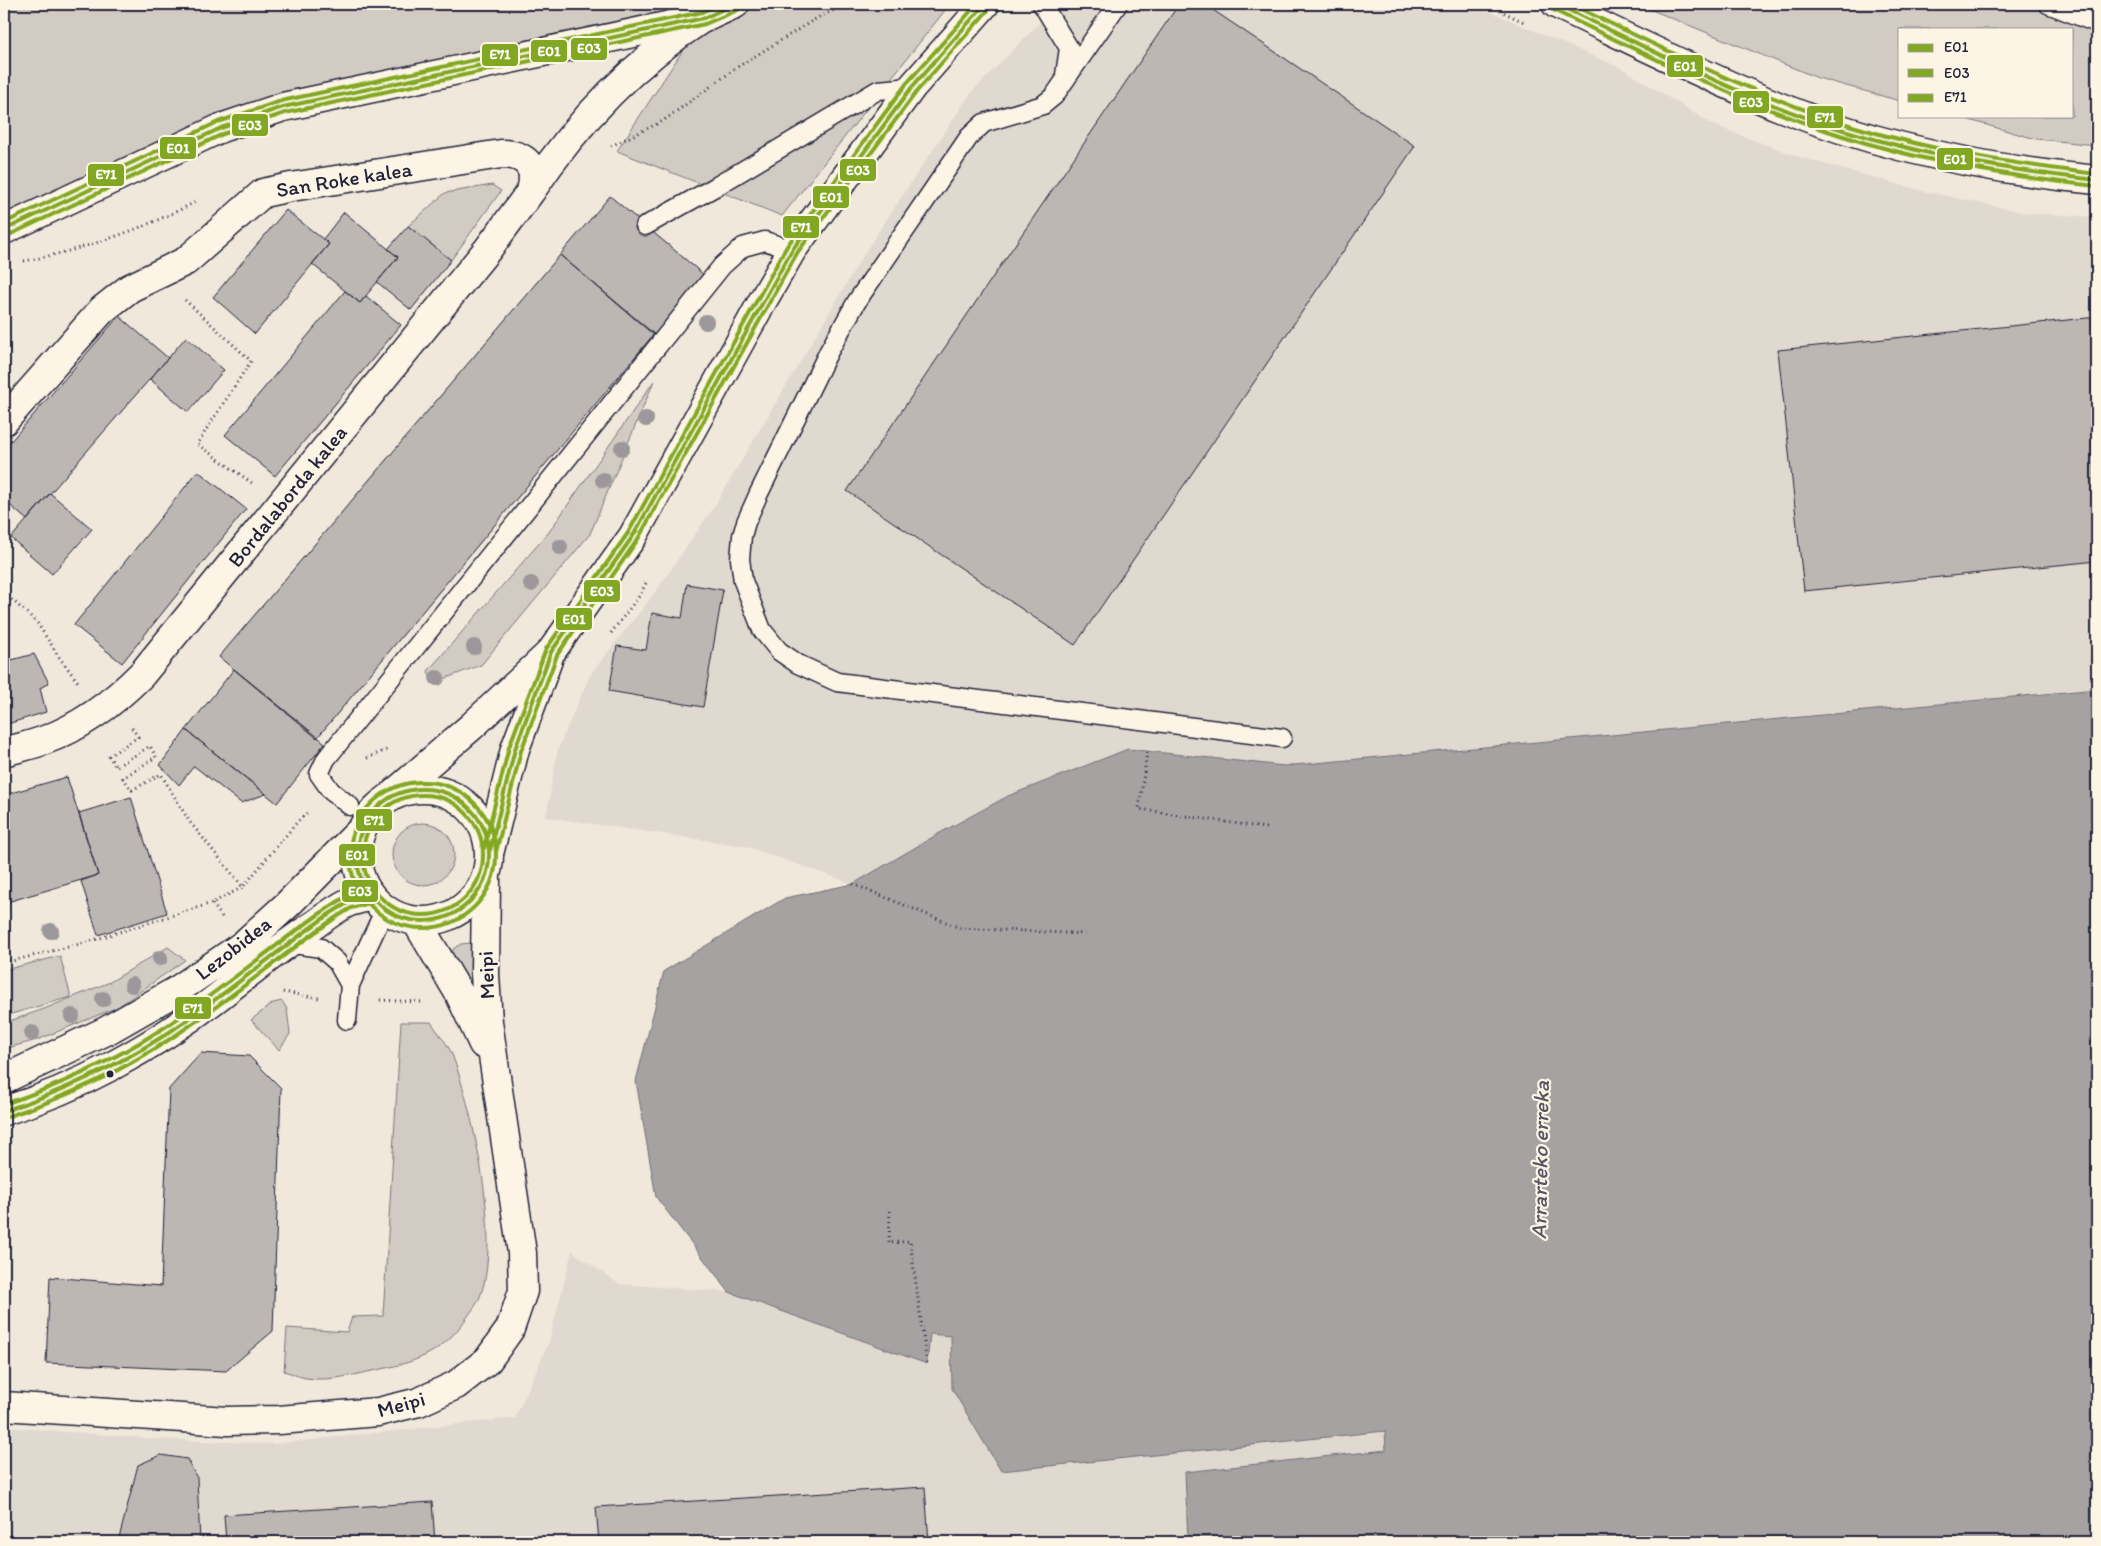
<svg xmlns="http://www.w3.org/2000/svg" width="2101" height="1546" font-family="Itim,sans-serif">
<rect width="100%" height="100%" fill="#efe8db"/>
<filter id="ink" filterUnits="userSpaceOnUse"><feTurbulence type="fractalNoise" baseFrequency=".02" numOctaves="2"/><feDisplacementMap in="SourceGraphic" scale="10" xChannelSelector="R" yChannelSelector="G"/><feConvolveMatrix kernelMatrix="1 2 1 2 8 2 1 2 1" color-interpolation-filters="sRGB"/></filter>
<g filter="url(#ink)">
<path fill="#e0d9cf" d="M1061,4H1472L1623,69L1713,125L1799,157L1923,191L2027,213L2097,217V689L1284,766L1128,749L1008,796L938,834L853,884L745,846L546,817L558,749L590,675L654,594L714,507L867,249L970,94L1054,8Z
M572,1251L619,1284L729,1292L926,1364L930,1334L951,1336L952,1390L1001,1471L1385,1431L1386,1450L1185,1472L1188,1542H4V1427L155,1439L274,1444L515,1418L549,1342Z"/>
<path fill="#d1cbc3" stroke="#7a767f" d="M4,4H950L782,216L617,151L704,18L283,107L4,230Z
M1637,4H2097V145L2036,139L1955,116H2072V29H1900V101L1818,78Z
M492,185L501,191L451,260L408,226L445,193Z
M654,381L590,534L481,665L433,683L428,671L549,532Z
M392 854a31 31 0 1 1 62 0a31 31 0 1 1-62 0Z
M470,943L474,949L482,1011L452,955L453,949L461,944Z
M168,947L185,960L118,1007L37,1040L4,1049V1023L44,1009L110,982Z
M60,956L71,997L4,1016V970Z
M282,1001L287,1009L290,1034L279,1050L251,1020L273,1003Z
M401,1022H431C438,1033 449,1045 453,1057C473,1111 504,1249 478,1301C476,1306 471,1311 468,1316C444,1351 421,1361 381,1369C357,1374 330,1382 306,1378C299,1377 291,1373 284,1371L287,1328L347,1332L352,1317L383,1316Z"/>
<path fill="#a6a2a2" stroke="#716f79" d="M2097,689V1542H1188L1185,1472L1386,1450L1385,1431L1001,1471L952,1389L951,1336L930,1334L927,1364L729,1292L656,1197L636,1081L664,971L785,898L853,884L938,834L1008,796L1128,749L1284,766Z"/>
<path fill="#bcb7b3" stroke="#22223b" d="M1179,4H1204L1415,146L1075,645L847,491Z
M610,196L704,275L655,336L560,255Z
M286,210L329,244L255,334L213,297Z
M344,212L398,257L360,303L312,264L329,244L323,239Z
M408,226L451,260L411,310L377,282L398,257L388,249Z
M560,255L654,334L317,738L219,657Z
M345,291L360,303L366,296L401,325L275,476L225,435Z
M119,316L168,358L27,520L4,500V449Z
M2097,317V561L1804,591L1778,350Z
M186,337L224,370L188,412L150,379Z
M198,471L246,509L122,663L74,625Z
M50,493L92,529L52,574L11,538Z
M687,584L723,590L703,707L609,691L617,646L646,650L652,613L682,618Z
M34,654L49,683L40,688L46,712L4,725V662Z
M234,669L325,743L277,803L186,730Z
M186,730L266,794L241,803L194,766L179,785L160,765Z
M67,777L98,875L4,903V795Z
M131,797L167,913L98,935L81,881L98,875L79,813Z
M201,1053L249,1056L281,1088L273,1331L226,1371L46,1363L50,1277L161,1286L169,1089Z
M161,1455L187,1459L197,1478L200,1542H118L138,1465Z
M925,1487L929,1542H599L596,1507Z
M432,1502L435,1542H226L224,1515Z"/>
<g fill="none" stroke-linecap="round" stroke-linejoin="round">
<defs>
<path id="lane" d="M1042,4L1069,48L1065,75
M1118,4L1054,96L1043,105L984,123L969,137L857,301L829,351L759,493L746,522L742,536L740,559L743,581L762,630L779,651L798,664L837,682L1282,738
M2048,4L2097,23
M645,226L715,187L878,90L912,87
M350,806L331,791L319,774L326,759L722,266L743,247L765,241L792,250
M287,943L321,948L337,962L350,985
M347,1020L350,985L385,909"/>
<path id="street" d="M531,191C577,122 633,63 703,18
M4,421L102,310L130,288L186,261L263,193L291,187L501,154C525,154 538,166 531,191L488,249L142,674C114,702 83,726 45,740C32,745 17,748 4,752
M357 855a66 66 0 1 1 132 0a66 66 0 1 1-132 0Z
M416,921L459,993L483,1044
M4,1079L106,1031L176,991L243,945L288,904L361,830
M4,1111C79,1088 152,1048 214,1000C247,975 279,948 314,925C325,917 337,908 349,902C356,900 364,898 371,896
M4,1406L227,1421L279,1420L378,1412L419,1402L456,1385L488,1360L510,1329L523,1291L522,1253L488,1022L485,974L486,879"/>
<path id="secondary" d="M1556,4C1630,39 1704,76 1780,107C1880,147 1990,170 2097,180
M4,230L221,128L283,107L704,18L735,4
M390,797L472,726L551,652L633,536L762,302L792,250L912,87L985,4
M490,850L515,749L548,660"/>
</defs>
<use href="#lane" stroke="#22223b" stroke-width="21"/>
<use href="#street" stroke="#22223b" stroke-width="31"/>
<use href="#secondary" stroke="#22223b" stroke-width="31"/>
<path stroke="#22223b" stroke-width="3" stroke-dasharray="1 4" stroke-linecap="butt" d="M1486,4L1526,23
M611,146L663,121L739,66L817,18L847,4
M24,261C80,251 147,228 197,201
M185,300L251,361L197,444L252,483
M4,593L36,621L59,657L78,682
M611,633L640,595L647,581
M132,728L138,737L109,756L116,767L150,746L156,757L123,778L132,790L161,774L189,821L243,887L298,821L309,811
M1147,752L1139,809L1266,828
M367,758L389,749
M853,884L960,928L1088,934
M222,917L212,903L243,887
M4,963L84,943L212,903
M283,992L319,998
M380,1000L423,1002
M890,1211L889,1243L910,1241L927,1364"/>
<use href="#lane" stroke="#fcf5e5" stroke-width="18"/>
<use href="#street" stroke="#fcf5e5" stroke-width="28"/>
<use href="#secondary" stroke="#fcf5e5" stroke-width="28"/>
<defs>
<path id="bus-1" d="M1556,4C1642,45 1728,91 1819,122C1909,153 2002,170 2097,180
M4,230L221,128L283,107L704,18L735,4
M357 855a66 66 0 1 1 132 0a66 66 0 1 1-132 0Z
M490,850L515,749L551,652L633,536L792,250L912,87L985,4
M4,1111C61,1092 115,1067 165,1035C223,997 275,952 331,913L349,902L371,896"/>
<path id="bus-2" d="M1553,10C1640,51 1725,95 1816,127C1906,159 2001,176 2096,186
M7,236L223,134L285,113L705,24L738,10
M350 855a73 73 0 1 1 146 0a73 73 0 1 1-146 0Z
M496,852L521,751L557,655L638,539L797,253L917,91L990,8
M6,1117C64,1098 119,1073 170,1039C227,1002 279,957 335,918L351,908L373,902"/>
<path id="bus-3" d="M1570,4C1652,43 1734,85 1819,115C1909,147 2003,163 2097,174
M4,223L218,122L281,101L702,12L720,4
M363 855a60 60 0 1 1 120 0a60 60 0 1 1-120 0Z
M484,848L509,747L546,649L628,533L787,246L907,83L977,4
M4,1104C60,1086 112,1061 162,1029C219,992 271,947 328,908L347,896L369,890"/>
</defs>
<use href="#bus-1" stroke="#fcf5e5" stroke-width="8"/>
<use href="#bus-2" stroke="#fcf5e5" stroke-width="8"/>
<use href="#bus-3" stroke="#fcf5e5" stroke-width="8"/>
<use href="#bus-1" stroke="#82a823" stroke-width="4"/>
<use href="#bus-2" stroke="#82a823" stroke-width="4"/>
<use href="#bus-3" stroke="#82a823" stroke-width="4"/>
</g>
<g fill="#9b979a">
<circle cx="706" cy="322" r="8"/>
<circle cx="646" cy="419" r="8"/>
<circle cx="622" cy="448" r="8"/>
<circle cx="603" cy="480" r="8"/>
<circle cx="560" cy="547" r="8"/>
<circle cx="531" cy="584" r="8"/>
<circle cx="474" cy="647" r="8"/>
<circle cx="437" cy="678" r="8"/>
<circle cx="51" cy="931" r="8"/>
<circle cx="160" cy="958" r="8"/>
<circle cx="132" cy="985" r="8"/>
<circle cx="103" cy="999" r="8"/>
<circle cx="72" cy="1016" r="8"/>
<circle cx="32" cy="1033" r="8"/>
</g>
</g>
<circle fill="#22223b" stroke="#fcf5e5" stroke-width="2" cx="110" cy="1074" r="4.5"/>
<g text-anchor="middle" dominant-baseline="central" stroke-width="4.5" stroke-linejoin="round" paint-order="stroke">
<g font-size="21" fill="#22223b" stroke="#fcf5e5">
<text transform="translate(344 179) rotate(-9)">San Roke kalea</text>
<text transform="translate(287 496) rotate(-51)">Bordalaborda kalea</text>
<text transform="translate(233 948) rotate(-38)">Lezobidea</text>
<text transform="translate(486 975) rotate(-92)">Meipi</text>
<text transform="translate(401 1404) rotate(-15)">Meipi</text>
</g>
<g font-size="22" font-style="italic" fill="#575564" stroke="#fcf5e5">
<text transform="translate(1540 1160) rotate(-89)">Arrarteko erreka</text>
</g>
</g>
<g stroke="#fcf5e5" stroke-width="2">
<rect x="570" y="37" width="38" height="24" rx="5" fill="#82a823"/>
<rect x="530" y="39" width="38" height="24" rx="5" fill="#82a823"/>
<rect x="481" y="43" width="38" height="24" rx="5" fill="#82a823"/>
<rect x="1666" y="54" width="38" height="24" rx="5" fill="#82a823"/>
<rect x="1732" y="90" width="38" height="24" rx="5" fill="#82a823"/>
<rect x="1806" y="105" width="38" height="24" rx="5" fill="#82a823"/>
<rect x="231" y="113" width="38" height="24" rx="5" fill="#82a823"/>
<rect x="159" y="136" width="38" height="24" rx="5" fill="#82a823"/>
<rect x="1936" y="147" width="38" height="24" rx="5" fill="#82a823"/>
<rect x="839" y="158" width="38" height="24" rx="5" fill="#82a823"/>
<rect x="87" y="163" width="38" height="24" rx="5" fill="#82a823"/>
<rect x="812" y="185" width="38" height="24" rx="5" fill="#82a823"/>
<rect x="782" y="215" width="38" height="24" rx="5" fill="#82a823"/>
<rect x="583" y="579" width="38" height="24" rx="5" fill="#82a823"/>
<rect x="555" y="607" width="38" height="24" rx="5" fill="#82a823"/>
<rect x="355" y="808" width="38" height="24" rx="5" fill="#82a823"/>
<rect x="338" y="843" width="38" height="24" rx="5" fill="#82a823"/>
<rect x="341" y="879" width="38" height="24" rx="5" fill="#82a823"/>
<rect x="174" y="996" width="38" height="24" rx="5" fill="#82a823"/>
</g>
<g font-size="14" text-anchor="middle" font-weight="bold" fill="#fff">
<text x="589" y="53">E03</text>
<text x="549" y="56">E01</text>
<text x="500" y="59">E71</text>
<text x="1685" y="71">E01</text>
<text x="1751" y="107">E03</text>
<text x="1825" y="122">E71</text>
<text x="250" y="130">E03</text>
<text x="178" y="153">E01</text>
<text x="1955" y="164">E01</text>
<text x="858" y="175">E03</text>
<text x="106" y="179">E71</text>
<text x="831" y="202">E01</text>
<text x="801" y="232">E71</text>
<text x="602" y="596">E03</text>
<text x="574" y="624">E01</text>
<text x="374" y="825">E71</text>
<text x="357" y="860">E01</text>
<text x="360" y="896">E03</text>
<text x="193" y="1013">E71</text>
</g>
<rect width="2101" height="1546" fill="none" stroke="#fcf5e5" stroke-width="20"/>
<rect x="10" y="10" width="2081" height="1526" fill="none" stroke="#22223b" stroke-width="2" filter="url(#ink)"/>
<rect x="1898" y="28" width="175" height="90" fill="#fcf5e5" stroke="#a5a1a1"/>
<rect x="1908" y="44" width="25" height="8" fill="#82a823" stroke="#a5a1a1"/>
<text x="1944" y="52" font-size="15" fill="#22223b">E01</text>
<rect x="1908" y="69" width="25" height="8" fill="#82a823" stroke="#a5a1a1"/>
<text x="1944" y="78" font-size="15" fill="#22223b">E03</text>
<rect x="1908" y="94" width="25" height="8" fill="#82a823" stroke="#a5a1a1"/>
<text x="1944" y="102" font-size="15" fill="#22223b">E71</text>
</svg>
